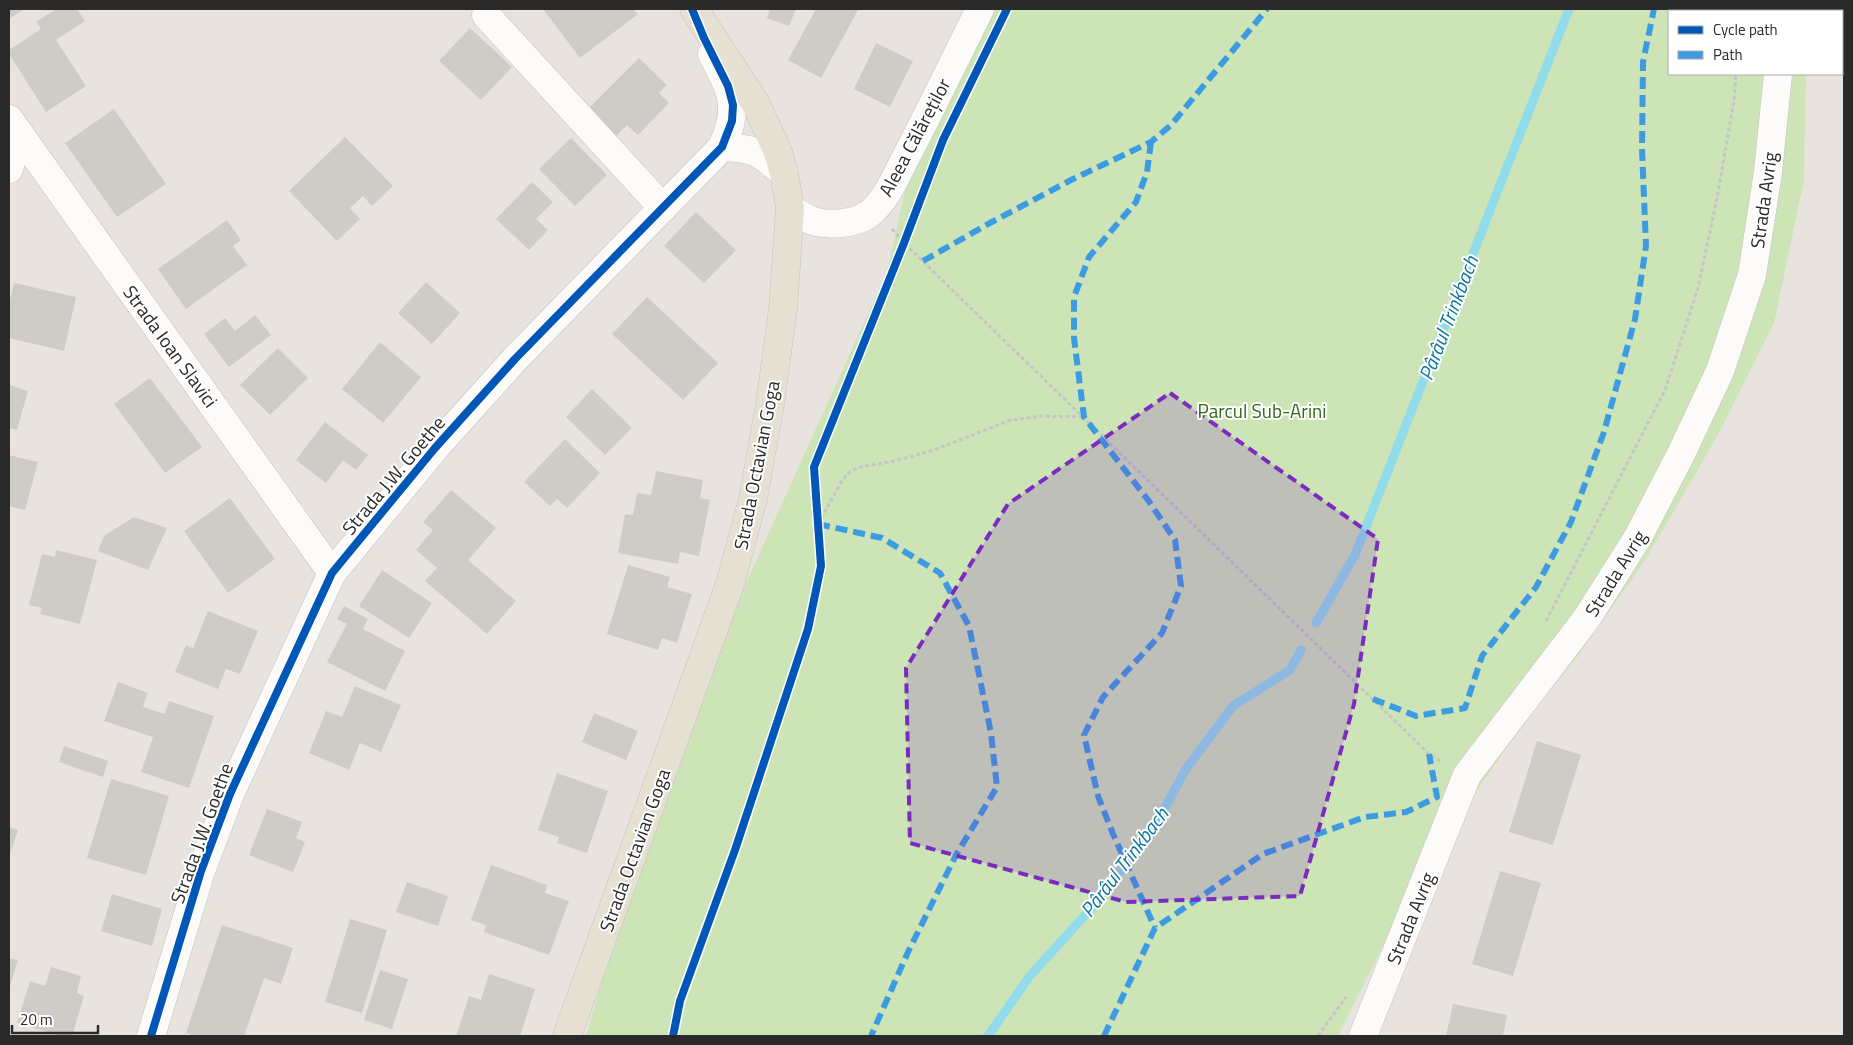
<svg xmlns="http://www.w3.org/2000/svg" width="1853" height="1045" font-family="'Titillium Web',sans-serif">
<rect width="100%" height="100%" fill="#e8e3df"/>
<path fill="#cde4b7" d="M980,9H1810V11H1669V74H1806L1804,180L1774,323L1719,433L1646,559L1575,660L1526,719L1416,880L1338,1036H586L610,952L741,594L887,272L917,136Z"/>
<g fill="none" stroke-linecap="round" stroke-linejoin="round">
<path stroke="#91dbeb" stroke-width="9" d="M1316,623L1355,555L1569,9
M988,1036L1029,977L1096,903L1156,824L1186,769L1233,706L1290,670L1301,650"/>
</g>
<path fill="#cfccc8" d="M9,9H24L9,19Z
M56,9H77L85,21L56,40L86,86L46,112L9,54V50L41,29L36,22Z
M543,9H633L638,14L580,58Z
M770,9H796L789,26L767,18Z
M816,9L858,10L821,78L788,60Z
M470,28L512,67L481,100L439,61Z
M876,43L913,61L890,107L854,89Z
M639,58L667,85L659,93L669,103L638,135L627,125L615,137L587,110Z
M114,109L166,184L117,217L65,143Z
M345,137L393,186L372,206L363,196L350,208L360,219L337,241L289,191Z
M571,138L607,175L575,206L539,169Z
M532,182L553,202L536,219L548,230L529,250L496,219Z
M696,212L736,250L704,283L664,246Z
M227,220L241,240L233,246L247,265L186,309L158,269Z
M426,282L460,313L432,344L398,313Z
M14,283L76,297L64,351L9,338V304Z
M647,297L718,363L683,400L612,334Z
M255,315L271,335L229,367L204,334L225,318L235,331Z
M380,342L421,377L383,423L342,389Z
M278,348L308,378L270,415L240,385Z
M150,378L202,447L165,473L114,404Z
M9,385L28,391L17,430L9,428Z
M592,389L632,428L605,455L566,417Z
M325,422L368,455L356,470L343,460L326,483L296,460Z
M565,439L600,473L567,508L557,499L550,506L524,482Z
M9,455L38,462L25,510L9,506Z
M656,471L703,480L700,498L710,500L699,556L680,552L678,564L618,553L625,514L633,515L637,493L651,495Z
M451,490L496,528L468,560L516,601L487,634L425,581L437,568L416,550L433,530L423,522Z
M230,498L275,559L228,593L184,531Z
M134,517L167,528L148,570L98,551L104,536Z
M56,550L97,560L80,624L40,614L42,608L29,605L42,554L55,557Z
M628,565L670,577L667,587L692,594L677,643L662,638L658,650L607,634Z
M382,570L432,603L409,638L359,606Z
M344,606L368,619L363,629L405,651L385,691L327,662L347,624L337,619Z
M208,611L258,631L240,674L226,669L218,689L175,672L186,645L193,648Z
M118,682L148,693L143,707L165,714L169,701L214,716L189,788L141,772L153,737L104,721Z
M355,686L401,705L381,752L360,743L349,770L309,753L326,711L342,717Z
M594,713L638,731L626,760L582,742Z
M1537,741L1581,755L1553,845L1509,832Z
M64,746L108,761L103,777L59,762Z
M557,773L608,791L587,853L557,843L559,837L538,830Z
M111,779L169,796L146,875L87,858Z
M267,809L302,822L296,838L305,842L293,872L249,855Z
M9,827L18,830L9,857Z
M491,865L547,885L545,893L569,901L549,955L484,932L486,925L471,920Z
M1500,871L1541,883L1513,976L1472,964Z
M407,882L448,896L438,926L396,912Z
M112,894L162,909L152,946L101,931Z
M350,919L387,930L362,1013L325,1002Z
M222,925L293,948L281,984L264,978L244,1036H195L186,1033Z
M9,958L18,960L9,989Z
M51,967L81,976L77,993L84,996L72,1036H62L17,1023L30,981L45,986Z
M380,970L408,979L392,1029L364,1020Z
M489,974L535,989L520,1036H456L469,996L481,1000Z
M1453,1004L1507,1015L1503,1036H1446Z"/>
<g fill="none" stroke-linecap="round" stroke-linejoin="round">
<defs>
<path id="minor" d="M1782,11V9
M486,15L663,208
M9,119L332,573
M722,147C756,148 759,153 784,173
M9,169L19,133
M790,208C797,213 805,218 813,221C829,226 855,224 869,214C888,199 897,173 908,153C933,105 956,57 980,9
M151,1036L201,871L230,794L332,573L435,448L515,359L722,147C741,106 731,91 712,54
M1363,1036L1467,775L1587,618L1638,537L1681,454L1720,371L1752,275L1768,172L1778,74"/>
<path id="major" d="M567,1036L730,584L753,499L770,404L783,309L790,208L784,173L778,152L756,104L694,9"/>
</defs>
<use href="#minor" stroke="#c2c1c1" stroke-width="29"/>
<use href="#major" stroke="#c4c2c1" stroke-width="29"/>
<path stroke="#c6c5c5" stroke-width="3" stroke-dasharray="4 2.5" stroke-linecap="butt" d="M1740,11L1741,9
M892,229L904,243L1429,754L1442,762
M818,524L843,479L851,471L860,467L895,461L934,450L1011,420L1042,416L1083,417
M1546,621L1665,390L1698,288L1717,198L1734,101L1736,74
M1318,1036L1346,997"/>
<use href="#minor" stroke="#fcfbfa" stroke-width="28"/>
<use href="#major" stroke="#e6e0d3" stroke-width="28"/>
<path stroke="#3d9ce1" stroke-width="6" stroke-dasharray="12 6" stroke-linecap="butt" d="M1151,142L1147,172L1136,202L1089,257L1074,297V338L1084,417L1148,500L1175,540L1181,586L1162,633L1103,697L1084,735L1098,796L1113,834L1155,928
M923,261L990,223L1073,179L1151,142L1171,125L1267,9
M818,524L882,538L940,573L969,626L991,733L997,787L956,855L908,952L871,1036
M1373,699L1416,716L1465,708L1482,656L1536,587L1571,522L1604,432L1635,319L1646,246L1642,149L1643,62L1654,9
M1104,1036L1155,928L1263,854L1365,817L1406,812L1437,797L1429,754"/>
<defs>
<path id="cycleway" d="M151,1036L201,871L230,794L332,573L435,448L515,359L722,147L732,121L733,105L728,86L704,38L692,9
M673,1036L680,1001L735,850L808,629L821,566L814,467L904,243L943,140L1007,9"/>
</defs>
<use href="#cycleway" stroke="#fff" stroke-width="11"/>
<use href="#cycleway" stroke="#0057b8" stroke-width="8"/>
</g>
<path fill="#7b2cbf" fill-opacity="0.2" stroke="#7b2cbf" stroke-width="4" stroke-dasharray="10 6" stroke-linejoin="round" d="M1170,393L1378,539L1354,704L1300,896L1126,902L910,843L906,668L1008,504Z"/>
<g text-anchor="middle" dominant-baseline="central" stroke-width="4" stroke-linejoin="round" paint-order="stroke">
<g font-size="19" fill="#2a2a2a" stroke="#fff">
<text transform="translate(914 137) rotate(-62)">Aleea Călăreților</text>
<text transform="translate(1763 200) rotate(-82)">Strada Avrig</text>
<text transform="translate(171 346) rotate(54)">Strada Ioan Slavici</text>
<text transform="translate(756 465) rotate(-79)">Strada Octavian Goga</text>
<text transform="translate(393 475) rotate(-50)">Strada J.W. Goethe</text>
<text transform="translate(1615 573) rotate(-58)">Strada Avrig</text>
<text transform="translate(201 833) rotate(-70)">Strada J.W. Goethe</text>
<text transform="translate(634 850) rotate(-70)">Strada Octavian Goga</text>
<text transform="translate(1410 918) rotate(-68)">Strada Avrig</text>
</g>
<g font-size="19" fill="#306819" stroke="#fff">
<text x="1262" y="410">Parcul Sub-Arini</text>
</g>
<g font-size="20" font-style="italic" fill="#0b769c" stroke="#fff">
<text transform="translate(1448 318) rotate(-69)">Pârâul Trinkbach</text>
<text transform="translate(1124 862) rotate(-53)">Pârâul Trinkbach</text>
</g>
</g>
<rect width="1853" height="1045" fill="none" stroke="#2a2a2a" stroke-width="20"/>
<rect x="1668" y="10" width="175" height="65" fill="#ffffff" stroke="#aaaaaa"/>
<rect x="1678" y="26" width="25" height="8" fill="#0057b8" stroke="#aaaaaa"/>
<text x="1713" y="35" font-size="15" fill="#2a2a2a">Cycle path</text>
<rect x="1678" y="51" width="25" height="8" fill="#3d9ce1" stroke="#aaaaaa"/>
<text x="1713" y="60" font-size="15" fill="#2a2a2a">Path</text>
<path d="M12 1025v8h86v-8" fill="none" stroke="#2a2a2a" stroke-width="2.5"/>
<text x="20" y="1025" font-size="15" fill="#2a2a2a" stroke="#ffffff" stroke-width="4" paint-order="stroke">20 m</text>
</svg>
